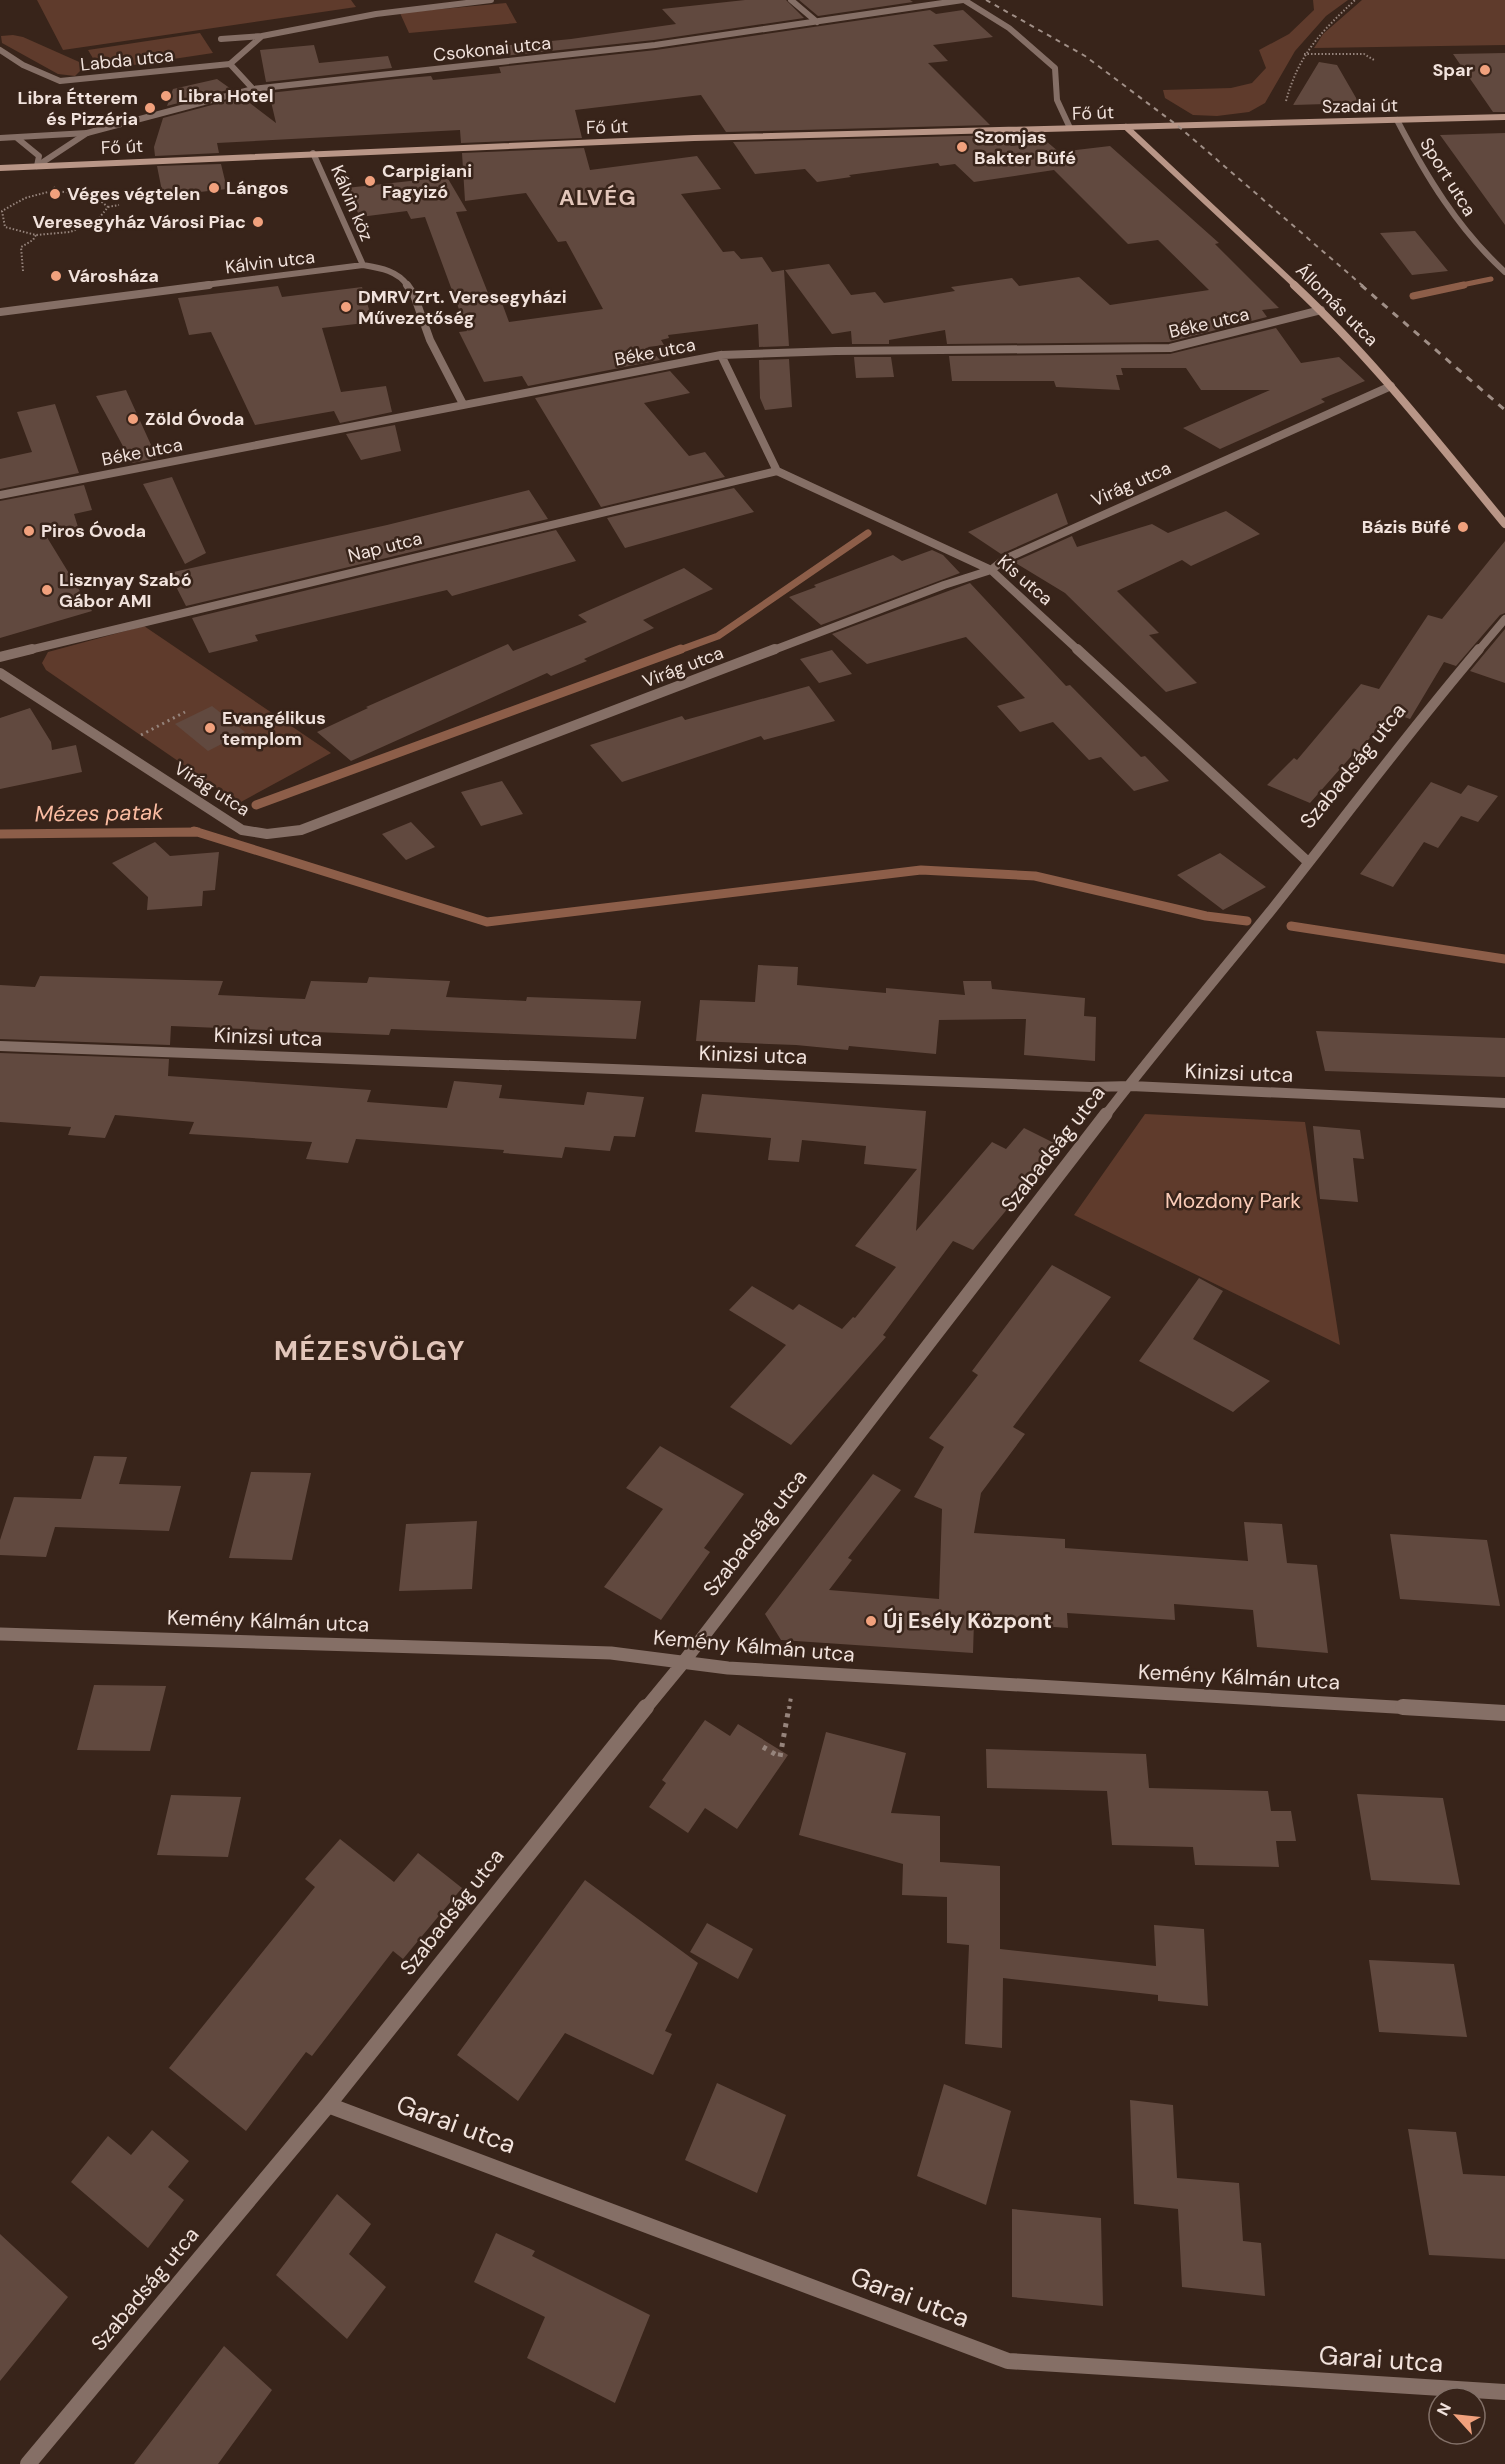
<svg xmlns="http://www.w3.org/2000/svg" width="1505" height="2464" font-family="'DM Sans',sans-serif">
<rect width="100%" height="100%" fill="#38241a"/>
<path fill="#5f3b2c" d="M37,0H351L356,7L63,50Z
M1313,0H1348L1326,16L1295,51L1265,103L1249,112L1217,116L1193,115L1165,98L1163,90L1231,88L1252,83L1266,68L1259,50L1289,34L1314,10Z
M1362,0H1505V45L1314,48L1323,34Z
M506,3L517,23L409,33L400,13Z
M200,33L213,53L100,70L88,50Z
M13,35L23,37L86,65L75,76L58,74L2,43L1,36Z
M144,626L331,753L239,803L46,670L42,663L48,652Z
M1145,1114L1305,1122L1340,1345L1074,1215Z"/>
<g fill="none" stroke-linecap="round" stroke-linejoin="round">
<path stroke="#8d5e49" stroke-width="5" d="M1457,286L1491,279"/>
<path stroke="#8d5e49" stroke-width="7" d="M1413,296L1464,285
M677,651L718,636L868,533"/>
<path stroke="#8d5e49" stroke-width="9" d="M256,805L681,649
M194,831L487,922L921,870L1035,876L1206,916L1247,921
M0,834L198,832
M1291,926L1505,959"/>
</g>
<path fill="#61493f" d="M745,0H786L804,18L654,40L494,57L489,47L571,39L676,24L662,9Z
M799,0H910L913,2L818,16Z
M930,10L936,14L963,10L993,37L933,45L948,61L928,63L990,125L726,132L701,95L575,110L582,138L461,143L460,130L217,143L219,153L155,156L154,147L163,118L242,97L276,123L269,93L396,79L431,76L433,80L501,73L499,67L656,50Z
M314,45L319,63L388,56L392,68L266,82L260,50Z
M1505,53V112H1493L1453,54Z
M1319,62L1337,65L1359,103L1293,105Z
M217,79L231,89L167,106L173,89Z
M1505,133V225L1440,135Z
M1000,135L1011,146L1046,141L1059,152L1110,146L1219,243L1215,244L1279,308L1262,310L1267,317L1169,342L947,344L945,330L889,340V344H852L851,331L832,334L785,270L829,264L851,295L875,292L884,303L955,291L951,287L1012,278L1019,286L1079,277L1110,305L1209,290L1158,240L1128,244L1054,170L974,182L955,164L940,166L938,163L849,175L851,177L817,182L805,169L755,174L733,142Z
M584,148L590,170L697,156L721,189L681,194L723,252L734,251L741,259L762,257L772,272L784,270L789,346L759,347L758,324L668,335L669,338L661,340L664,345L648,347L660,360L528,386L522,376L484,382L459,332L467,331L425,217L411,219L407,211L360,217L346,188L447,177L467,211L456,212L488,293L492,292L496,304L502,303L509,322L603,309L566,241L558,242L526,193L465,201L462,153Z
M221,164L227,189L163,196L157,166Z
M1415,231L1448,271L1412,275L1380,233Z
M278,286L282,297L362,287L373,322L322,328L341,392L386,386L392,412L340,423L334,411L255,425L211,332L189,335L178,298Z
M1276,328L1301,363L1339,357L1365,381L1321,399L1325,402L1220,449L1183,428L1270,390H1201L1186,368H1121L1123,375H1116L1120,390L1056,387L1054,381H952L949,356L1170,354Z
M854,357H891L894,377L856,378Z
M789,359L792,407L765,410L760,398L759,360Z
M670,371L690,393L644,403L689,456L705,452L725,477L601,507L535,398Z
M126,390L157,458L132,463L96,396Z
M55,404L79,473L0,489V459L32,452L17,412Z
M395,425L401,451L361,460L346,434Z
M172,477L206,553L185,564L143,484Z
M84,485L92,510L74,514L78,527L45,534L92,611L0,638V501Z
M734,488L754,512L625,548L607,518Z
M529,490L548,519L186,606L169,573L387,525Z
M1057,493L1068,524L1001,554L968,532Z
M1226,511L1260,534L1191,566L1182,560L1117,591L1159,633L1149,635L1197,683L1166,692L1065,593L1014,562L1072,536L1077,547L1152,524L1168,533Z
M556,530L576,561L452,596L447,590L255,635L258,641L209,653L192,618Z
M1505,541V613L1500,615L1456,666L1444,662L1410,719L1390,712L1358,753L1355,752L1310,803L1267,785L1294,758L1297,760L1361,684L1379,689L1428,615L1442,619Z
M932,550L943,555L960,573L821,625L789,597L816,587L814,585L893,555L902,561Z
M684,568L713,589L643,620L654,628L584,659L587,661L551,676L547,673L351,761L317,732L368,708L366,707L508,644L513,651L587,622L578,615Z
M970,583L1066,686L1070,685L1141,757L1145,756L1169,781L1134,791L1101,757L1089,760L1053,722L1020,732L997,706L1025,698L966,637L867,664L832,634Z
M1505,629V683L1470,671Z
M832,650L852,674L819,683L800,659Z
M809,686L835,721L764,740L761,736L622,782L590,745L682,716L685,720Z
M212,706L245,732L208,751L175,724Z
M30,708L51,742L52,750L76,745L82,772L0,789V718Z
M502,781L523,814L481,826L461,792Z
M1431,782L1461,794L1468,785L1498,796L1478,822L1461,816L1438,848L1424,842L1393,887L1360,874Z
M411,822L435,847L406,860L382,834Z
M155,842L170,856L219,852L215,890L203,891L202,906L147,910L148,897L112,863Z
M1220,853L1266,887L1223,910L1177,875Z
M758,965L798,967L797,985L886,993V988L965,995L963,981H991L992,989L1085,998L1084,1016L1096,1017L1095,1061L1024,1055L1026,1019L939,1020L936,1054L849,1046L848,1050L796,1045L696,1041L700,1000L755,1002Z
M40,976L223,981L218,995L305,999L311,981L367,983L369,977L450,981L446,997L526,1001L527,997L641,1001L636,1039L391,1029L389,1035L171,1026L170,1045L0,1039V985L35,987Z
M1316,1031L1505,1038V1077L1325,1071Z
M0,1053L169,1059L168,1076L371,1090L367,1102L447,1108L454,1081L502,1085L499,1098L584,1105L587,1092L644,1097L635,1137L614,1136L610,1151L565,1147L562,1158L503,1153L504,1150L356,1139L348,1163L306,1159L312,1142L189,1134L194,1122L115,1115L105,1138L68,1135L71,1127L0,1122Z
M702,1094L926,1111L916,1231L992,1142L1006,1149L1024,1128L1060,1146L973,1250L953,1241L883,1335L886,1337L791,1445L730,1407L786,1345L729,1310L752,1286L793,1310L799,1304L842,1329L853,1317L855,1318L896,1267L855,1246L917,1169L864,1164L866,1146L802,1140L799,1162L768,1160L771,1138L695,1132Z
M1313,1126L1360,1130L1364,1159L1353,1158L1358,1202L1320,1199Z
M1052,1265L1111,1297L1013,1427L1025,1434L981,1493L974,1533L1065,1539V1548L1248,1561L1244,1522L1282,1524L1287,1563L1317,1565L1328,1653L1257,1647L1253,1610L1174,1604L1175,1620L1067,1613L1068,1628L974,1621L973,1653L781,1640L765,1614L873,1474L901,1490L848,1558L852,1560L829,1590L939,1599L942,1509L914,1497L944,1447L929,1438L978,1375L972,1371Z
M1199,1278L1223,1291L1193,1339L1270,1381L1233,1412L1139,1361Z
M660,1446L744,1494L704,1548L710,1552L661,1620L604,1587L663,1509L626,1488Z
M94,1456L127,1457L119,1484L181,1486L169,1531L55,1527L46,1557L0,1555V1540L14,1497L81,1499Z
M251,1472L311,1473L292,1560L229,1558Z
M477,1521L472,1589L399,1591L406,1524Z
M1390,1534L1487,1540L1500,1606L1400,1599Z
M94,1685L166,1686L150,1751L77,1750Z
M705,1720L730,1736L738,1724L788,1755L737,1829L705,1808L688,1833L649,1807L666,1783L662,1780Z
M826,1732L906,1753L891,1813L940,1816V1862L1000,1866V1949L1156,1966L1154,1925L1204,1929L1208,2006L1158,2001V1995L1003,1978L1002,2048L965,2044L969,1945L947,1943V1897L902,1895L903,1864L799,1835Z
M986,1749L1146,1754L1149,1788L1268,1791L1271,1811H1291L1296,1841H1276L1279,1867L1195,1865L1193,1847L1112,1845L1107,1791L987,1788Z
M1357,1794L1443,1798L1460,1885L1371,1880Z
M171,1795L241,1797L228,1857L157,1855Z
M340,1839L394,1882L418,1853L462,1888L403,1959L393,1951L312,2056L306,2052L246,2131L169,2068L315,1887L305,1879Z
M585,1880L698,1963L665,2031L672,2034L653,2075L565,2033L518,2101L457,2055Z
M707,1923L753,1949L738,1979L690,1952Z
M1369,1960L1454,1964L1467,2037L1379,2032Z
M717,2083L786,2115L757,2193L685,2160Z
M944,2084L1011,2111L986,2205L917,2176Z
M1130,2100L1173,2105L1177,2178L1239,2183L1243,2241L1261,2243L1265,2296L1182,2287L1178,2209L1134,2204Z
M1408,2129L1456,2132L1463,2174L1505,2176V2259L1429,2255Z
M152,2130L189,2161L168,2187L184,2200L148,2248L71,2182L108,2136L131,2155Z
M337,2194L371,2224L349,2254L386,2287L347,2339L276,2275Z
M1012,2209L1101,2218L1103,2306L1012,2297Z
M496,2233L535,2251L532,2256L650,2315L615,2403L527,2358L545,2317L474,2282Z
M0,2234L68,2297L0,2381Z
M224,2346L272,2390L218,2464H134Z"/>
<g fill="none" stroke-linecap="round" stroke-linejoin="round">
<path stroke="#96847c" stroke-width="2" stroke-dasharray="1.5 2" stroke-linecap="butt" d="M1304,54H1364L1374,60
M1286,101C1299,54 1320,33 1355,0
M52,191L92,194L108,207L96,222L70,232L36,235L5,227L2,211L25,198Z
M52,191L55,187
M108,207L119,205
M97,222L131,224
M23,271L21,247L33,240L36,235"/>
<path stroke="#96847c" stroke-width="3" stroke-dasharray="2 4" stroke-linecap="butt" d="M141,735L185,712"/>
<path stroke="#96847c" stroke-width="4" stroke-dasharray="3 4.5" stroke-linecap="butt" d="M789,1709L791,1697"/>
<path stroke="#96847c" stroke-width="5" stroke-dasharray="4 6" stroke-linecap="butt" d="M763,1747L780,1757L789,1707"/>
<path stroke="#856f66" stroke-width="6" d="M964,0L1009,28L1055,68L1057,100L1070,128
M262,36L376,14L491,0
M221,39L262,36L230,64
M0,138L87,133
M17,138L39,156L37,166"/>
<path stroke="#856f66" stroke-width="6" d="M791,0L817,22
M0,50L23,65L60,81L230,64L253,89
M1397,120C1426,176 1458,229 1505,272
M313,153L363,265
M37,166L87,133L253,89L655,45L963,0
M197,286L363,265C381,268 398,271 408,286"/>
<path stroke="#856f66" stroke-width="8" d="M407,285L414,295L430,340L463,404
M0,312L209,285
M721,355L777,471L991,570L1079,651
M0,495L721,355L836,351L1170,348L1321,310
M25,651L777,471
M771,651L944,585L991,570L1005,559L1391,386
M1478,651L1505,619"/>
<path stroke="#856f66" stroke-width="10" d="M1077,649L1307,861
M0,657L32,649
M0,673L242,830L267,834L301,830L775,649
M0,1046L1091,1087L1131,1086L1505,1103
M1105,1116C1158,1047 1214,981 1269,913C1339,825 1406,735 1479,649"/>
<path stroke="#856f66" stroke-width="13" d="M0,1634L611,1653L728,1668L1429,1709
M645,1709L682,1664L1106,1114"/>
<path stroke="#856f66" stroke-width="16" d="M1403,1707L1505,1713
M328,2105L1008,2361L1505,2392
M28,2464L328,2105L646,1707"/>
<path stroke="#b99687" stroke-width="6" d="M1126,127L1296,286
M0,168L694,138L1505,117"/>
<path stroke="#b99687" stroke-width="8" d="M1294,285C1372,358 1437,442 1505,524"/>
<path stroke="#a08f87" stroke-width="2" stroke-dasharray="5 5" stroke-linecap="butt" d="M986,0L1085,56L1178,126L1363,286"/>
<path stroke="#a08f87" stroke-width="3" stroke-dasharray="7 7" stroke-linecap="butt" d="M1361,285L1505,410"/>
</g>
<g fill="#f1a17d" stroke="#38241a" stroke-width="2">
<circle cx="1485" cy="70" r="6"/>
<circle cx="166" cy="96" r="6"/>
<circle cx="150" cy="108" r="6"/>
<circle cx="962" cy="147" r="6"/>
<circle cx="370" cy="181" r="6"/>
<circle cx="214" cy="188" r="6"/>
<circle cx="55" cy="194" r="6"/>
<circle cx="258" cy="222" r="6"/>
<circle cx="56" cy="276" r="6"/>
<circle cx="346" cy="307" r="6"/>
<circle cx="133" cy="419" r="6"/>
<circle cx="1463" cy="527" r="6"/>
<circle cx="29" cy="531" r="6"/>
<circle cx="47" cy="590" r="6"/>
<circle cx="210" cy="728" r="6"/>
<circle cx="871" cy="1621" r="6"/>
</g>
<g text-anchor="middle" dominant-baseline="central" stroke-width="5" stroke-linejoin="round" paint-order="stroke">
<g font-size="18" fill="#f1e2dc" stroke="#38241a">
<text transform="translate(492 49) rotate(-6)">Csokonai utca</text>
<text transform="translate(127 60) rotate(-6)">Labda utca</text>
<text transform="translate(1360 106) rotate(-1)">Szadai út</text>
<text transform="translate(1093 113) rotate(-2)">Fő út</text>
<text transform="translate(607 127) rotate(-2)">Fő út</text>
<text transform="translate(122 147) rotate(-3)">Fő út</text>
<text transform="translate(1448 177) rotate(58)">Sport utca</text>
<text transform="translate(352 203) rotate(67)">Kálvin köz</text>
<text transform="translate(270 262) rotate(-7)">Kálvin utca</text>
<text transform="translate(1337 305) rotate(45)">Állomás utca</text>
<text transform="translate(1209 323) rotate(-13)">Béke utca</text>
<text transform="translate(655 352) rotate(-11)">Béke utca</text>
<text transform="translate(142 452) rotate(-11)">Béke utca</text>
<text transform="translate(1131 484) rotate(-24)">Virág utca</text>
<text transform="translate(385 547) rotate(-14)">Nap utca</text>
<text transform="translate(1025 580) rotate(41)">Kis utca</text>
<text transform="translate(683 667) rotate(-21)">Virág utca</text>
<text transform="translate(212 789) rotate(32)">Virág utca</text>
</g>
<g font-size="18" font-weight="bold" fill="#f1e2dc" stroke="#38241a" text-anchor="start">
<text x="1473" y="70" text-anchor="end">Spar</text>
<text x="178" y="96">Libra Hotel</text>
<text x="138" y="98" text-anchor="end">Libra Étterem<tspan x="138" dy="21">és Pizzéria</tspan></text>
<text x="974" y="137">Szomjas<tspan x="974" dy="21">Bakter Büfé</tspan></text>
<text x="382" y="171">Carpigiani<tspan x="382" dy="21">Fagyizó</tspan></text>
<text x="226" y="188">Lángos</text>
<text x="67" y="194">Véges végtelen</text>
<text x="246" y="222" text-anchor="end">Veresegyház Városi Piac</text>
<text x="68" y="276">Városháza</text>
<text x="358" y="297">DMRV Zrt. Veresegyházi<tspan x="358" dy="21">Művezetőség</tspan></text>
<text x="145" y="419">Zöld Óvoda</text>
<text x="1451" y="527" text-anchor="end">Bázis Büfé</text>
<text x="41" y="531">Piros Óvoda</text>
<text x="59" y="580">Lisznyay Szabó<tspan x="59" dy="21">Gábor AMI</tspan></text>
<text x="222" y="718">Evangélikus<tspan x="222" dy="21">templom</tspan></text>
</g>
<g font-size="21" fill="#f1e2dc" stroke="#38241a">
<text transform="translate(1353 766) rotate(-51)">Szabadság utca</text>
<text transform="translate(268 1037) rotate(2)">Kinizsi utca</text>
<text transform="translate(753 1055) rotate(2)">Kinizsi utca</text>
<text transform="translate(1239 1073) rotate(2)">Kinizsi utca</text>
<text transform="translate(1053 1149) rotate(-52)">Szabadság utca</text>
<text transform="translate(755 1533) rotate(-52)">Szabadság utca</text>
<text transform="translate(268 1621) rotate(2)">Kemény Kálmán utca</text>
<text transform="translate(754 1646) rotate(5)">Kemény Kálmán utca</text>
<text transform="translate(1239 1677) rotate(3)">Kemény Kálmán utca</text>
<text transform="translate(452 1912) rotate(-52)">Szabadság utca</text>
<text transform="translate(145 2289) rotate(-50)">Szabadság utca</text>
</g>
<g font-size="21" fill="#fbccb8" stroke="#38241a">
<text x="1233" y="1201">Mozdony Park</text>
</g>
<g font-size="21" font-weight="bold" fill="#f1e2dc" stroke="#38241a" text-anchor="start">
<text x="883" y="1621">Új Esély Központ</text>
</g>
<g font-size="22" font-weight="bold" letter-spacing="1.5" fill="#e2c6ba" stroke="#38241a">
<text x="598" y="197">ALVÉG</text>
</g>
<g font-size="22" font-style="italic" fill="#fabca2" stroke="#38241a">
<text transform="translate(99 813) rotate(-1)">Mézes patak</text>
</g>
<g font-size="26" fill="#f1e2dc" stroke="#38241a">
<text transform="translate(456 2124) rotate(20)">Garai utca</text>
<text transform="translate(910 2297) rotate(21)">Garai utca</text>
<text transform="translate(1381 2359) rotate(4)">Garai utca</text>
</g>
<g font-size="27" font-weight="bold" letter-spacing="1.5" fill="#e2c6ba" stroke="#38241a">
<text x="370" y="1350">MÉZESVÖLGY</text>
</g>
</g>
<g transform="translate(1457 2416) rotate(297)"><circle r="28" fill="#38241a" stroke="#827068" stroke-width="1.5"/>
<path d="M0-4.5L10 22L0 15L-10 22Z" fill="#f1a17d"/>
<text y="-9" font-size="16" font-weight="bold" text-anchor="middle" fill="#f1e2dc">N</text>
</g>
</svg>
